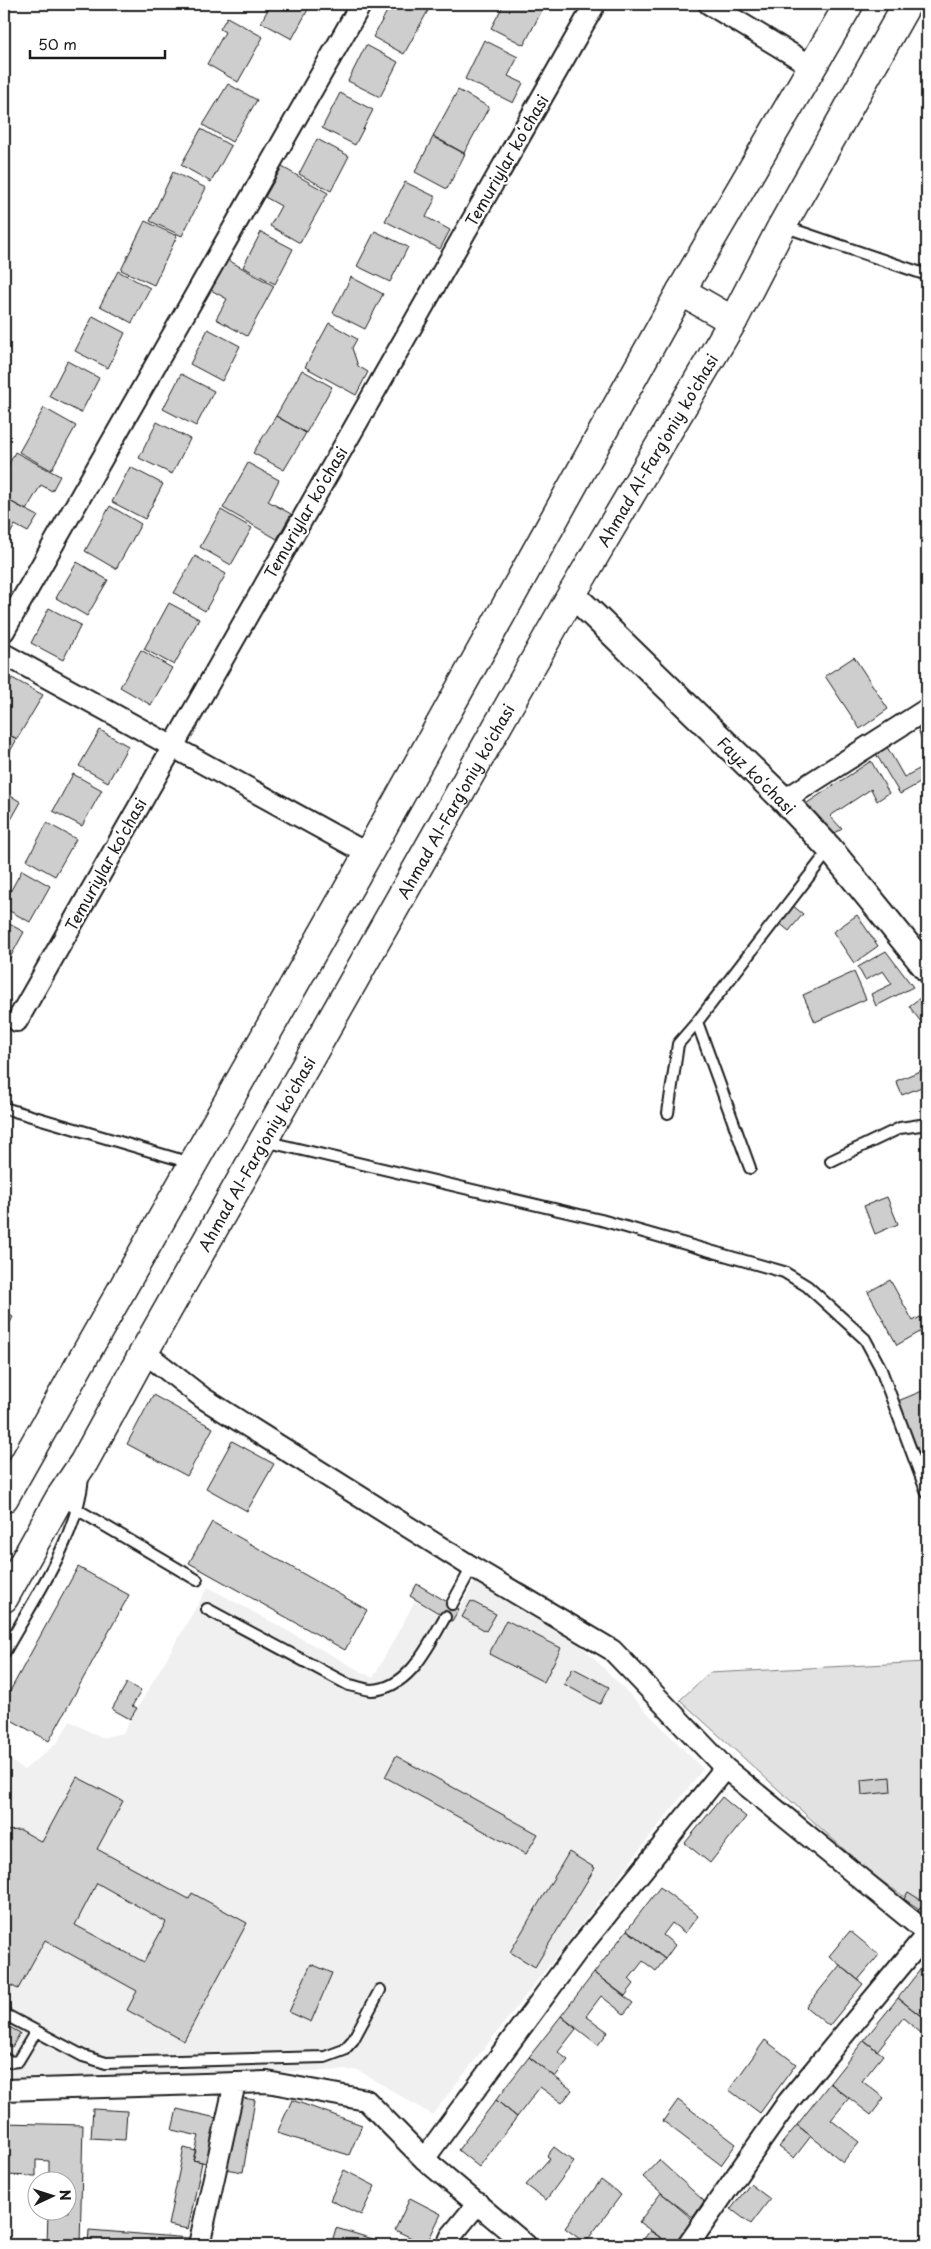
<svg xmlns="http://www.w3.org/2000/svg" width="931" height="2249" font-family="'Playpen Sans',sans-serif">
<rect width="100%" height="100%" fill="#fff"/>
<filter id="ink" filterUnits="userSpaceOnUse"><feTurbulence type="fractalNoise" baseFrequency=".02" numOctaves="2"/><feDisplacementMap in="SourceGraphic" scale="10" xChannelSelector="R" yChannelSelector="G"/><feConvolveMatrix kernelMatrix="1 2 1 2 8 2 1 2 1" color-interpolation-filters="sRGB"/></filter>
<g filter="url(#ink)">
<path fill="#f0f0f0" d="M477,1578L572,1636L703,1769L432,2115L358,2070L4,2077V1755L24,1770L57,1743L70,1721L101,1738L123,1733L208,1587L373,1678L415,1601L452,1622Z"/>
<path fill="#e2e2e2" stroke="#7f7f7f" d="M927,1662V1913L869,1872L680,1700L709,1673Z"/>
<path fill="#cecece" stroke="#1c1c1c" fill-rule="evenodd" d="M271,4H311L292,39L261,22Z
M391,4H423L430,7L404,54L373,37Z
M504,4H530L542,10L524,45L491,28Z
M535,4H546L544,8Z
M227,17L263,37L238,82L207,64L225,32L220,29Z
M484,40L518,57L508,76L523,83L513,103L465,79Z
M366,45L398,62L380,97L348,81Z
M228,84L257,100L232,142L203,125Z
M458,90L489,107L464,153L433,136Z
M340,93L373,110L355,145L322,128Z
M201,129L231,146L211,182L181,165Z
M433,137L465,154L447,189L415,172Z
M317,139L349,156L331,191L299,174Z
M282,167L328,193L300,243L270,226L281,206L265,197Z
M173,172L206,188L182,236L150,221Z
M405,182L436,197L426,217L450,230L440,249L385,221Z
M145,221L177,236L154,285L121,270Z
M375,231L408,247L390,282L357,266Z
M261,232L293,249L275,284L243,267Z
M228,260L274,286L247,336L216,319L227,299L211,290Z
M118,271L150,288L132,323L100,306Z
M351,277L383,294L365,329L333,313Z
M93,316L125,333L108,368L75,351Z
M329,323L357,339L352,348L358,366L368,372L356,395L305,367Z
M208,329L240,346L222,381L190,364Z
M67,361L99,378L81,413L49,396Z
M302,370L332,387L306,433L276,416Z
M181,374L214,391L196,426L163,409Z
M44,408L76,426L51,470L19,452Z
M276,416L306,433L284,470L253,453Z
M157,422L190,439L172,474L139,458Z
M15,452L60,476L52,491L41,485L26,510L4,498V474Z
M248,463L279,480L268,501L291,514L277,539L223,508Z
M130,467L163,484L145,519L112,502Z
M4,498L38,516L28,532L15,525L4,545Z
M110,506L141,524L116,569L85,551Z
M221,510L252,528L231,565L200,547Z
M195,556L226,574L205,611L174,593Z
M77,562L108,580L87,616L56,598Z
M169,603L199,619L174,665L144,649Z
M49,608L81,625L63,660L31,643Z
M141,650L172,668L151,705L120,687Z
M854,657L888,709L860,729L825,676Z
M12,678L43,695L17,739L4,732V694Z
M927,719V742L923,744L916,722Z
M100,730L128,746L108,782L79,766Z
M4,732L17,739L4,762Z
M887,747L904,777L921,768L927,779L900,794L876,754Z
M871,761L889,793L877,801L871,789L830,816L842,829L831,835L804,805Z
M73,774L102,790L82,826L53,811Z
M4,792L21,802L4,832Z
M47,823L76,839L55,876L27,860Z
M22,870L50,886L30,922L4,908V903Z
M792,905L803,914L789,931L778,922Z
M857,915L878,946L854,963L833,932Z
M4,921L24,932L4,969Z
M886,951L913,987L876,1006L871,994L892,984L883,971L865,980L858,967Z
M854,972L866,999L815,1022L803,995Z
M927,993V1030L909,1006Z
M927,1068V1094L924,1086L902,1095L896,1081Z
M927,1140V1152L923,1141Z
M887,1197L898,1224L875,1234L864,1206Z
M890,1280L913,1321L920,1317L927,1328L897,1345L868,1292Z
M4,1312L13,1317L4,1334Z
M927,1389V1473L898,1401Z
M153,1395L213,1428L187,1476L127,1444Z
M232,1441L274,1464L247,1511L206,1488Z
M212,1522L367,1610L345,1650L189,1563Z
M78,1567L129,1595L49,1741L4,1716V1702Z
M417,1584L459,1609L452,1621L410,1596Z
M471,1601L496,1614L486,1631L462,1617Z
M506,1620L561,1648L544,1682L489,1654Z
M573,1668L609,1687L600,1704L564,1684Z
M127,1683L141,1691L132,1706L137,1708L130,1719L112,1709Z
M396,1756L538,1834L526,1854L385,1777Z
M77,1777L123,1801L97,1849L189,1899L192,1893L247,1923L184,2041L127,2010L137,1991L45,1940L18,1989L4,1982V1908L8,1901L4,1899V1831L21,1830L42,1842ZM97,1883L166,1922L144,1962L75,1925Z
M890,1777L891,1792L862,1795L861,1780Z
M722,1797L746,1817L710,1863L685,1843Z
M569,1852L595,1868L535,1967L510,1952Z
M660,1887L698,1916L685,1933L672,1923L663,1935L675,1945L665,1959L627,1930Z
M908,1892L924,1902L919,1909L904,1899Z
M927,1899V1917L918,1911Z
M627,1930L665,1959L656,1971L643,1961L629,1979L634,1984L625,1996L594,1973Z
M850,1931L879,1955L858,1980L829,1956Z
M927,1961V2006L920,2015L898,1998Z
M311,1964L332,1973L311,2022L289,2012Z
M840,1965L863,1984L829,2026L806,2007Z
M594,1973L633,2003L624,2014L601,1996L586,2016L608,2032L598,2045L561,2016Z
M898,1998L927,2021V2038L903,2018L877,2051L864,2040Z
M561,2016L576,2029L558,2052L568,2060L555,2077L529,2057Z
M4,2024L20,2033L12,2047L4,2042Z
M765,2040L796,2064L760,2113L729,2090Z
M864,2040L883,2055L862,2081L884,2098L871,2115L830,2083Z
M529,2057L572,2090L562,2103L540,2087L517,2117L496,2100Z
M830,2083L849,2098L831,2120L859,2142L843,2162L797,2125Z
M237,2097L255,2100L243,2172L225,2169Z
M292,2100L362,2125L349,2155L277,2133Z
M496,2100L517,2117L479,2167L458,2150Z
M678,2100L736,2144L721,2165L663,2121Z
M93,2109L127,2111L125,2140L91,2138Z
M177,2109L221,2119L211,2164L193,2160L199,2136L172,2130Z
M4,2123L83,2125L80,2245H47L48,2212H68V2182H49V2161L36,2160V2176L4,2175Z
M797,2125L811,2136L794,2158L779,2147Z
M554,2147L574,2162L546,2200L526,2185L550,2158L547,2156Z
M184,2148L196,2151L193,2160L202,2162L188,2229L168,2225Z
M659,2160L704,2201L692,2219L643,2177Z
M344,2170L375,2186L361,2215L330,2200Z
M601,2180L621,2195L585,2243L565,2228Z
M750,2184L770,2199L751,2224L731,2209Z
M661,2193L695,2219L676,2245H671L639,2222Z
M410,2198L441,2214L426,2245L395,2230Z
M336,2228L373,2239L371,2245H331Z
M89,2230L189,2238L188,2245H88Z
M650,2231L672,2245H639Z"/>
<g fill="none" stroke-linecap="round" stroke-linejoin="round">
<defs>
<path id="service" d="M783,226L927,275
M697,1022L750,1168
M4,1108L191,1163
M668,1113L678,1044L697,1022L830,849
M264,1141L601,1220L784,1272L807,1286L865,1339L880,1367L927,1493
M831,1161L900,1128L927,1124
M73,1507L197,1580
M452,1604L472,1567
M207,1609L349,1685C356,1686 365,1690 372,1690C410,1688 428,1646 445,1617
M4,1653C33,1600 77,1539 83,1478
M4,2014L83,2056L106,2063L325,2057L344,2050L353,2040L380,1990
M4,2058L10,2062L18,2061L36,2031"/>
<path id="minor" d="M709,4L813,67
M4,631L361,4
M4,654L368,854
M784,800L927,709
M17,1021L595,4
M144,1352L203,1398L472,1567L612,1650L725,1768L927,1933
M4,2090L267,2082L366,2100L424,2159
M199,2245L235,2083
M447,2245L451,2236L478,2203
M526,2245L424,2159L578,1950L725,1768
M688,2245L788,2102L927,1934"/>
<path id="tertiary" d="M572,594L784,800L830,849L927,969"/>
<g id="trunk">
<path d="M681,291L733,321"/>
<path d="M4,1498L368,854L681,291L849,4"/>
<path id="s1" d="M4,1598L59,1499L84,1462L144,1352L572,594L733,321L782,226L907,4"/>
</g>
</defs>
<use href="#service" stroke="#1c1c1c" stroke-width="14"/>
<use href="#minor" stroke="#1c1c1c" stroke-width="24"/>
<use href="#tertiary" stroke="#1c1c1c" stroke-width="29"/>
<use href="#trunk" stroke="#1c1c1c" stroke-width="31"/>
<use href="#service" stroke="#fff" stroke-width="10"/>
<use href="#minor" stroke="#fff" stroke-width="20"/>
<use href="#tertiary" stroke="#fff" stroke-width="25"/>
<use href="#trunk" stroke="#fff" stroke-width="28"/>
</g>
</g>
<g text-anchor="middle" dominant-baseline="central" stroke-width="4.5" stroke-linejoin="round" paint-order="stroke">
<g font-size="16" fill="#1c1c1c" stroke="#fff">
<text transform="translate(506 160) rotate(-60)">Temuriylar koʻchasi</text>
<text stroke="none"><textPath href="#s1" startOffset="1321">Ahmad Al-Farg'oniy ko'chasi</textPath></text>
<text transform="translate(305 512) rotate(-60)">Temuriylar koʻchasi</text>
<text transform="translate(757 775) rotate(45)">Fayz koʻchasi</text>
<text stroke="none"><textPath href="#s1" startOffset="916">Ahmad Al-Farg'oniy ko'chasi</textPath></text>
<text transform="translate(105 864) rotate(-61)">Temuriylar koʻchasi</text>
<text stroke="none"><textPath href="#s1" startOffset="511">Ahmad Al-Farg'oniy ko'chasi</textPath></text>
</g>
</g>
<rect width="931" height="2249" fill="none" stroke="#fff" stroke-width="20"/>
<rect x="10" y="10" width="911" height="2229" fill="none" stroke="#1c1c1c" stroke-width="2" filter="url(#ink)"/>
<g transform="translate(52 2196) rotate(86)"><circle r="24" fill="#ffffff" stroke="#a4a4a4"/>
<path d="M0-4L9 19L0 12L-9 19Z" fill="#1c1c1c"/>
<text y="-8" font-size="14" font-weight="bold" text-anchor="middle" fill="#1c1c1c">N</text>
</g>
<path d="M30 50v8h135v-8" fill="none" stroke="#1c1c1c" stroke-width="2.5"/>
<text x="38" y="50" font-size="15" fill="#1c1c1c" stroke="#ffffff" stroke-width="4" paint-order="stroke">50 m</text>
</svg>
